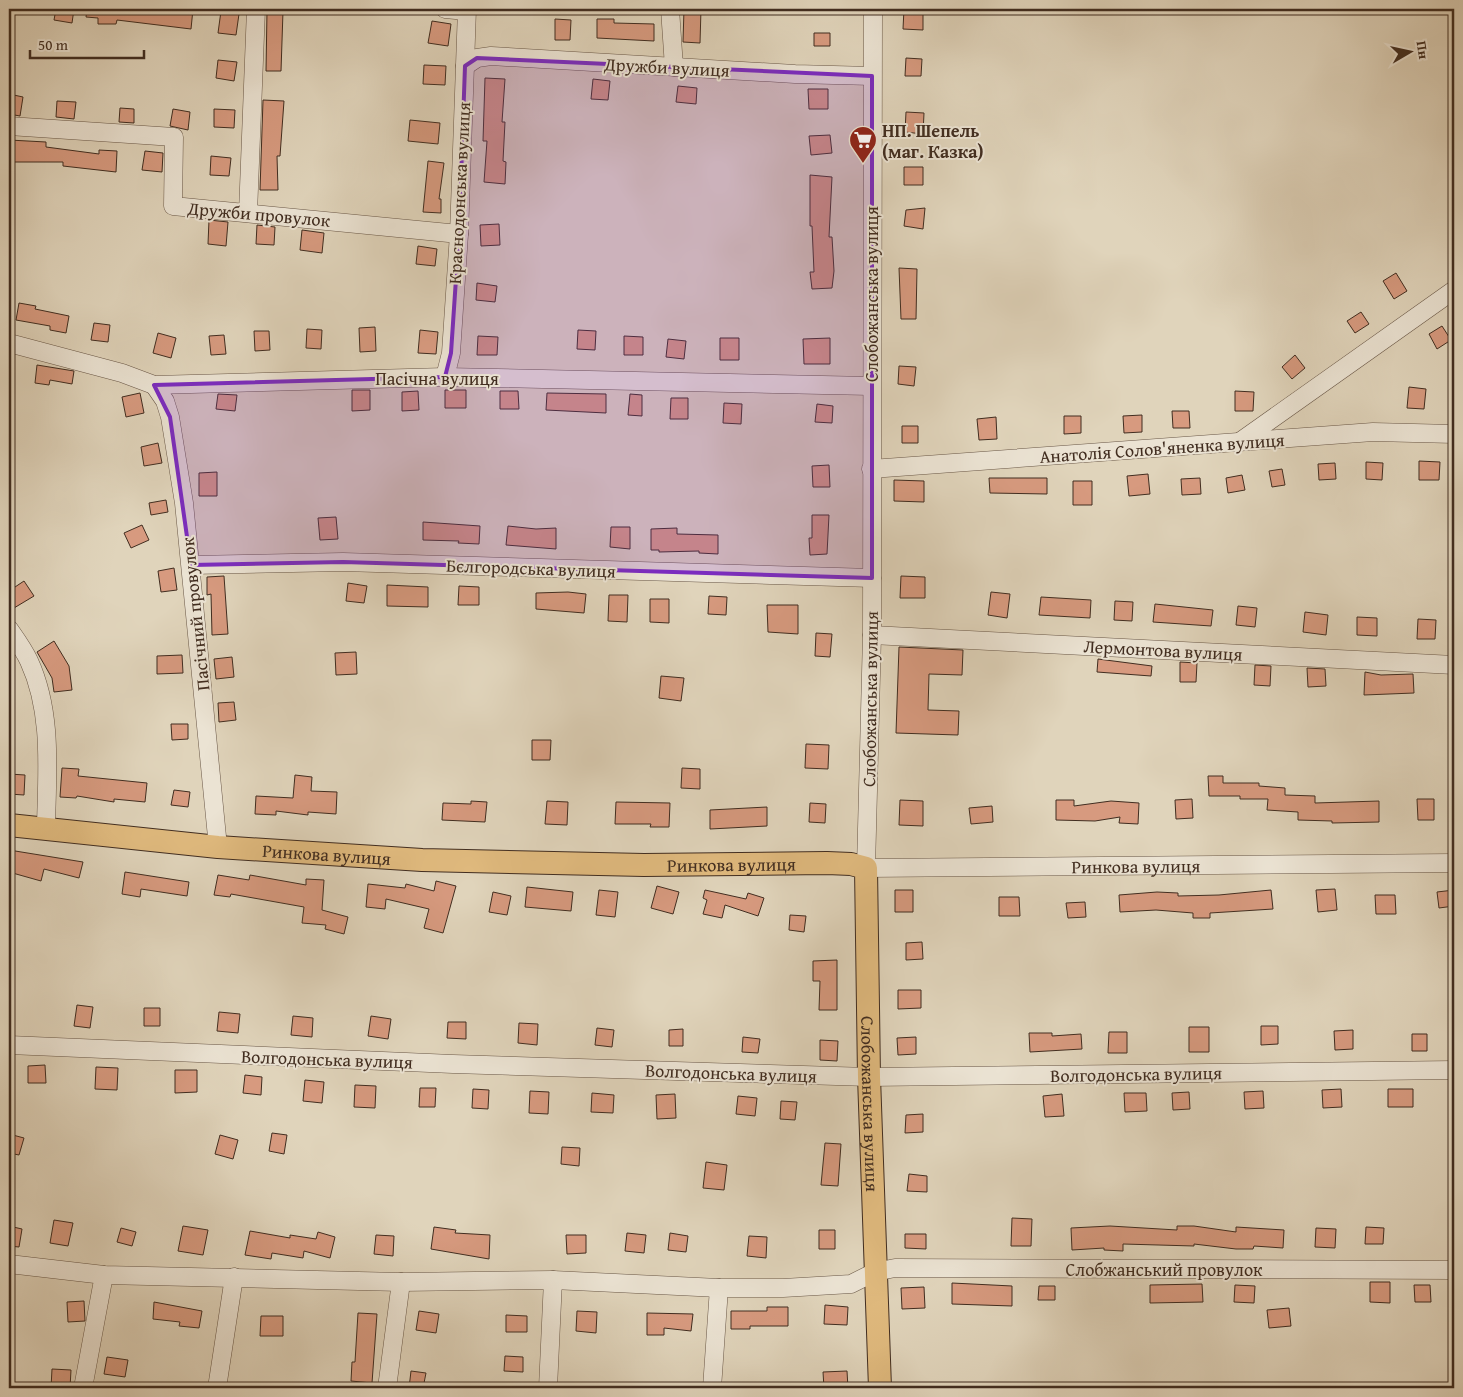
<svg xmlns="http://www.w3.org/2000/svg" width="1463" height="1397" font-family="'Gentium Book Plus',serif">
<rect width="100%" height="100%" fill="#e0d4bb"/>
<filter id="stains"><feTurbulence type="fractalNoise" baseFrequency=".004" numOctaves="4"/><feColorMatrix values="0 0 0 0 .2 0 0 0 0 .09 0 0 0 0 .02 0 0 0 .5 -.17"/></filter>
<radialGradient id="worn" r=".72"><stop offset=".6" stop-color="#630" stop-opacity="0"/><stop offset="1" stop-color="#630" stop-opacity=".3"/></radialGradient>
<path fill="#d79a7f" stroke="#412d20" d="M56,9H74L72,23L54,20Z
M87,9H193L191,29L117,20L116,24H98V18L86,17Z
M684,9H701L700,43L683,42Z
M904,9H923V30L903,29Z
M221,11L239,14L236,35L218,33Z
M267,11H283L281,71H266Z
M555,19L571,20L570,40H555Z
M597,19H614V23L654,24V41L597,38Z
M432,21L451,24L448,46L428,43Z
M814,33H830V46H814Z
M906,58L922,59L921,76H905Z
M218,60L237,62L234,81L216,78Z
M424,65L446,66L445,85L423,84Z
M485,78L505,79L502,122H505L503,161L506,162L505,184L484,182L487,141H483Z
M593,79L610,81L608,100L591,99Z
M678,86L697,88L696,104L676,102Z
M808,89H828V109H809Z
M9,94L23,97L20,116L9,114Z
M263,100L284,101L280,156H277L278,190H260Z
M57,101L76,102L74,119L56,117Z
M120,108L134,109V123L119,122Z
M173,109L190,112L188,130L170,126Z
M214,109L235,110L234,128L214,127Z
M906,112L924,113L923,134L905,132Z
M410,120L440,123L438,144L408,141Z
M830,135L832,153L811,155L809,136Z
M9,140L46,142V147L99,154V150L117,151L116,172L63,166V162H9Z
M145,151L163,153L162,172L142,170Z
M211,156L231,158L229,176L210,175Z
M428,161L444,163L439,199H441V213L423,212Z
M904,167H923V185H904Z
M810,175L832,177L829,237H832L834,271L832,288L812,289L810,272H814L812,226H810Z
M925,208L923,229L904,226L906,210Z
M209,220L228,222L226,246L208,244Z
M499,224L500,245L481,246L480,225Z
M257,225L275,227L274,245L256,244Z
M302,230L324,233L322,253L300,250Z
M418,246L437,249L435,266L416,264Z
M899,268L917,269L916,319H901Z
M1396,273L1407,291L1394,299L1383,281Z
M477,283L497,286L495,302L476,300Z
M19,303L36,306L35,309L69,316L66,333L50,330V326L16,320Z
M1361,312L1369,324L1355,333L1347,321Z
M94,323L110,325L108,342L91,340Z
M1442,326L1451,340L1437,349L1429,334Z
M375,327L376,351L360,352L359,328Z
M307,329L322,330L321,349L306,348Z
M420,330L438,332L436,354L418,353Z
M578,330L596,331L595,350L577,349Z
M254,331H269L270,350L255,351Z
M158,333L176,338L171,358L153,353Z
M224,335L226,354L211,355L209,336Z
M478,336L498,337L497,355H477Z
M624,336L643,337V355H624Z
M720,338H739V360H720Z
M830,338V364H804L803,339Z
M668,339L686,341L684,359L666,357Z
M1295,355L1305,368L1292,379L1282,367Z
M37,365L74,371L72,384L50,380L49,385L35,383Z
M899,366L916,367L914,386L898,384Z
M1409,387L1426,389L1424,409L1407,408Z
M352,390H370V410L352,411Z
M445,390H466V408H445Z
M418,391L419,410L402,411V392Z
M500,391H518L519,409H500Z
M1235,391L1254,392L1253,411H1235Z
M140,393L144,413L126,417L122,397Z
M547,393L606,394V413L546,410Z
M218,394L237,395L235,411L216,409Z
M630,394L642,395V416L628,415Z
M671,398H688V419H670Z
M724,403L742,404L741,424L723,423Z
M817,404L833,406L832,423L815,422Z
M1172,411H1189L1190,428H1173Z
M1142,415V432L1124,433L1123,416Z
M1064,416H1081V433L1064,434Z
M996,417L997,439L979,440L977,419Z
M902,426H918V443H902Z
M158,443L162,463L144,466L141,447Z
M1419,461L1440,462L1439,480H1419Z
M1366,462L1383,463L1382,480L1366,479Z
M1335,463L1336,479L1319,480L1318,464Z
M829,465L830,487H813L812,466Z
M1282,469L1285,485L1272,487L1269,471Z
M217,472V496H199V473Z
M1148,474L1150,494L1129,496L1127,476Z
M1242,475L1245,490L1228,493L1226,478Z
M989,478H1047V494L990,493Z
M1200,478L1201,494L1182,495L1181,479Z
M894,480L924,481V502L894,501Z
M1073,481H1092V505H1073Z
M166,500L168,512L151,515L149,503Z
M812,515H829L827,554L810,555L809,538H812Z
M336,517L338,539L320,540L318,518Z
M423,522L480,526L479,544L458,543L459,541L423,540Z
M142,525L149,540L131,548L124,533Z
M508,526L536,529L556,528V549L506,545Z
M611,527H630V549L610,547Z
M677,528V534L718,535V554L699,553V551L659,552V550H651V529Z
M174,568L177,590L161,592L158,571Z
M224,576L228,634L212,635L211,594L207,595V577Z
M901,576L925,577V598H900Z
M24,581L34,596L14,608L9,600V591Z
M348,583L367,586L364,603L346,601Z
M387,585L428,587V607L387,606Z
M459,586L479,587V605H458Z
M568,592L586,594L584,613L536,609V593Z
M991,592L1010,594L1007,618L988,615Z
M609,595H628L627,622L608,621Z
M709,596L727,597L726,615L708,614Z
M1041,597L1091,600L1090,618L1039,615Z
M650,599H669V623L650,622Z
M1115,601L1133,602L1132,621L1114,620Z
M1155,604L1213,610L1211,626L1153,622Z
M767,605H798V634L768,632Z
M1238,606L1257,608L1255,627L1236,625Z
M1305,612L1328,615L1326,635L1303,632Z
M1357,617L1377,618V636L1357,635Z
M1418,619L1436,620L1435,639H1417Z
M816,633L832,634L830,657L815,656Z
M54,641L69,666L72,690L54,692L52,678L37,652Z
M899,647L963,650L962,675L929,674L928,710L959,711L958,735L896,733Z
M356,652L357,674L336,675L335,653Z
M182,655L183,673L157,674V656Z
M232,657L234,677L216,679L214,659Z
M1098,659L1152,666L1151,676L1097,672Z
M1180,662L1197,663L1196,682H1180Z
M1255,665L1271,666L1270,686L1254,685Z
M1307,668L1325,669L1326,686L1308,687Z
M1365,672L1381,675L1413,674L1414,693L1364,695Z
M661,676L684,678L681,701L659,698Z
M234,702L236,720L219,722L218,703Z
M171,724H188V739L172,740Z
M532,740H551L550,760H532Z
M806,744L829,745L828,769L805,768Z
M62,768L79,769L78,776L147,783L145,802L114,799V802L77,796L76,798L60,797Z
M682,768L700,769V789L681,788Z
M9,774L25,775L24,795L9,794Z
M295,775L312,777L311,791L337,792L336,814L308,812V815L276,811V815L255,814L256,796L293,798Z
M1208,776H1223V783H1259V786L1285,788V795L1315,796V803L1379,801V822L1332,823V821L1298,820V812L1267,810L1268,799H1240V796H1209Z
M174,790L190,792L188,807L171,805Z
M1192,799L1193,818L1176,819L1175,800Z
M1417,799H1434V820H1418Z
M900,800L923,801V826L899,825Z
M1056,800H1074V806L1111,801L1139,803L1138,824L1119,823L1120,817L1095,821L1056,820Z
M471,801L487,802L485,822L442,820L443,803L471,804Z
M547,801L568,802L567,825L545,824Z
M616,802L670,803L669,827H650L651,824H615Z
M810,803L826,804L825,823L809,822Z
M992,806L993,822L971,824L969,808Z
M767,807V826L710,829V810Z
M9,850L83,862L79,878L44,869L41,881L9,872Z
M125,872L189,882L187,896L141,889L140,897L122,894Z
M218,875L249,880L250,875L306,885V879L324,880L322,910L348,917L344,934L325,929L326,925L302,923L304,907L231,894L230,897L214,895Z
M436,881L456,886L443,933L424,928L429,909L386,899L385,909L366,907L368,884L405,888L406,884L434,891Z
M657,886L679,892L673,914L651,908Z
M527,887L573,892L571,911L525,907Z
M1335,889L1337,910L1318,912L1316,890Z
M599,890L618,892L615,917L596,915Z
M705,890L746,899L748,893L764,898L758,916L725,905L722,918L703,914L707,900L703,898Z
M895,890H913V912H895Z
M1271,890L1273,909L1210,913V918H1193V913L1156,910L1120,912L1119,895L1157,892L1178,893V896L1219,895Z
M1454,890V906L1439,908L1437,892Z
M493,892L511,896L507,915L489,912Z
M1375,895H1395L1396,914H1376Z
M999,897H1019L1020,916H999Z
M1085,902L1086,917L1068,918L1066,903Z
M790,915L806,916L804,932L789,930Z
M922,942L923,959L906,960V943Z
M837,960V1010H819L820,981H813V961Z
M898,990H921V1008L898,1009Z
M77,1005L93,1007L90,1028L74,1026Z
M144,1008H160V1026H144Z
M219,1012L240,1014L238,1033L217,1031Z
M293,1016L313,1018L312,1037L291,1035Z
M371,1016L391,1019L388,1039L368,1036Z
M448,1022H466V1039L447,1038Z
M519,1023L538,1024L537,1045L518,1043Z
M1261,1026H1278V1044L1261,1045Z
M1189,1027H1209V1052H1189Z
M597,1028L614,1030L612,1047L595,1045Z
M683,1029V1046H669V1030Z
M1353,1030V1049L1335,1050L1334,1031Z
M1109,1032H1127V1053H1108Z
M1029,1033H1052V1036L1081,1034L1082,1049L1030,1052Z
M1412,1034H1427V1051H1412Z
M743,1037L760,1039L758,1053L742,1052Z
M916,1037V1054L898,1055L897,1038Z
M820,1040L838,1041L837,1061L820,1060Z
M45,1065L46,1083H28V1066Z
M96,1067L118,1068L117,1090L95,1089Z
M175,1070H197V1092L175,1093Z
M245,1075L262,1077L261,1095L243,1093Z
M305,1080L324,1082L322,1103L303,1101Z
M355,1085L376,1086L375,1108L354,1107Z
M420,1088H436L435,1107H419Z
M473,1089L489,1090L488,1109L472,1108Z
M1341,1089L1342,1107L1323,1108L1322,1090Z
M1388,1089H1413V1107H1388Z
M530,1091L549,1092L548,1114L529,1113Z
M1263,1091L1264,1108L1245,1109L1244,1092Z
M1189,1092L1190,1109L1173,1110L1172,1093Z
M592,1093L614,1095L613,1113L591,1112Z
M1124,1093H1146L1147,1111L1125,1112Z
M675,1094L676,1118L657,1119L656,1095Z
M1062,1094L1064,1116L1045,1117L1043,1096Z
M738,1096L757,1098L755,1116L736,1114Z
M781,1101L797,1102L795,1120L780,1119Z
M923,1114V1132L905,1133L906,1115Z
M272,1133L287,1135L284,1154L269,1151Z
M9,1134L24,1138L19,1155L9,1153Z
M220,1135L238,1140L233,1159L215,1154Z
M825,1143L841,1144L838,1186L821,1185Z
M562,1147L580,1148L579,1166L561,1164Z
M706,1162L727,1165L724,1190L703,1188Z
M909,1174L927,1176V1192L907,1191Z
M1012,1218L1032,1219L1031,1246H1011Z
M54,1220L73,1223L68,1246L50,1243Z
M9,1226L22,1229L19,1247L9,1246Z
M183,1226L208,1230L203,1255L178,1251Z
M1110,1226L1177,1230V1226H1194L1236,1232V1227L1284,1230L1283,1248L1254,1246L1253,1249H1236L1194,1244V1246L1123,1244V1251L1104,1250V1248L1072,1250L1071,1228Z
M434,1227L456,1230L455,1233L490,1235L489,1259L431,1249Z
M1366,1227L1384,1228L1383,1244H1365Z
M121,1228L136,1232L132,1246L117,1242Z
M1316,1228L1336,1229L1335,1248L1315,1247Z
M819,1230H835V1249H819Z
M250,1231L290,1238V1235L316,1239L318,1232L335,1237L330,1258L304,1251L303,1258L272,1253L271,1259L245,1255Z
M627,1233L646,1235L644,1253L625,1251Z
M670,1233L688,1236L686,1252L668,1250Z
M905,1234H926V1249L905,1248Z
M376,1235L394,1236L393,1256L374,1254Z
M566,1235H586V1253L567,1254Z
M749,1236L767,1237L766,1258L747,1256Z
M1370,1282H1390V1303L1370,1302Z
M952,1283L1012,1286V1306L952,1304Z
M1202,1284L1203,1302L1150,1303V1285Z
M1235,1285L1255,1286L1254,1303L1234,1302Z
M1414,1285H1430L1431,1302H1415Z
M1039,1286H1055V1300H1038Z
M924,1287L925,1308L902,1309L901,1288Z
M84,1301L85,1321L68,1322L67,1302Z
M154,1302L202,1311L199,1328L179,1326L180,1322L153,1319Z
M825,1305L848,1307L847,1325L824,1324Z
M767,1307H788V1326H750V1329H731V1311H767Z
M1289,1308L1291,1326L1269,1328L1267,1310Z
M419,1311L439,1314L436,1333L416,1330Z
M577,1311L597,1312L596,1333L576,1331Z
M358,1313L377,1314L372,1383L351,1381L352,1362H355Z
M647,1313L693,1314L691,1331L664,1328V1335H647Z
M506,1315L527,1316V1332H506Z
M261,1316H283V1336H260Z
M505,1356L523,1357V1372L504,1371Z
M107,1357L128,1360L125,1377L104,1374Z
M52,1369L71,1370L70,1388H51Z
M411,1371L426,1373L423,1388H409Z
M847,1371L848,1388H824L823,1372Z"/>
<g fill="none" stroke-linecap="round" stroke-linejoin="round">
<defs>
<g id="minor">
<path d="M445,9L467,11"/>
<path d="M670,9L674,67"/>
<path id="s1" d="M873,9L872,635L866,868L1454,863"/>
<path d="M465,66L477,58L491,56L795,74L872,76"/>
<path d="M9,126L174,137L173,206L459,234"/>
<path d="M248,213L256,9"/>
<path d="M9,343L122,373L154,385L445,377L871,386"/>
<path d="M445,377L451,353L459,234L467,9"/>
<path d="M154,385L165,401L170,417L184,503L218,847"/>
<path d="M1238,443L1454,290"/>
<path d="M871,469L1373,432L1454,434"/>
<path d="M191,565L343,562L872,578"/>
<path d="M9,629C16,639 24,650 29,661C53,713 47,772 46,827"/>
<path d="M872,635L1454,665"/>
<path d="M9,1045L453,1064L869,1077L1454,1070"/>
<path d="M9,1264L104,1275L401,1282L553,1280L719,1288H783L851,1284L875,1272L895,1268L1454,1270"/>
<path d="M83,1388L104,1275"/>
<path d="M217,1388L234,1277"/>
<path d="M387,1388L401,1282"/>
<path d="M548,1388L553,1280"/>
<path d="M712,1388L719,1288"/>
</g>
<g id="major">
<path id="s2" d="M9,825L218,847L422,860L644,865L827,863L851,864L866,868L869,1077L880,1388"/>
</g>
</defs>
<use href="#minor" stroke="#695747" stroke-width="19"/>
<use href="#major" stroke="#412d20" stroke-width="24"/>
<use href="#minor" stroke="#ebe3d3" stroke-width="18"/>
<use href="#major" stroke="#e0ba7e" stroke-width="22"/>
</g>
<path fill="#7b2cbf" fill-opacity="0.2" stroke="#7b2cbf" stroke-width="4" stroke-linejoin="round" d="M477,58L872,76V578L343,562L191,565L170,417L154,385L445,377L451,353L459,234L465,66Z"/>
<defs>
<symbol id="supermarket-pin" viewBox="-11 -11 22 30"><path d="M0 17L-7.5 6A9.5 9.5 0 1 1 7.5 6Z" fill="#8f2418" stroke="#ebe3d3"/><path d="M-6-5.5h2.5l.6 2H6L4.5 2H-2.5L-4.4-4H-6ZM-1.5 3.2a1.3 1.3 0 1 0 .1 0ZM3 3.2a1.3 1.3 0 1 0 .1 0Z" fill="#fff"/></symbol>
</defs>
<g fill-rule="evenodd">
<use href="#supermarket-pin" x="847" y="124" width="32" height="43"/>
</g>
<g text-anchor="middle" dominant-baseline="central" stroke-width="4" stroke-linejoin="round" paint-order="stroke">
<g font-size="18" fill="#412d20" stroke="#ebe3d3">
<text transform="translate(667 67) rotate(3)">Дружби вулиця</text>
<text transform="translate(459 193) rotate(-87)">Краснодонська вулиця</text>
<text transform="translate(259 214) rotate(5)">Дружби провулок</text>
<text transform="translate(871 294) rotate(-90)">Слобожанська вулиця</text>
<text x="437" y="378">Пасічна вулиця</text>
<text transform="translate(1162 448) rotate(-4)">Анатолія Солов'яненка вулиця</text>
<text transform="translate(531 568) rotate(2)">Бєлгородська вулиця</text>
<text transform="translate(195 614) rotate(-96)">Пасічний провулок</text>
<text transform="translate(1163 650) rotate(3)">Лермонтова вулиця</text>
<text transform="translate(870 699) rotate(-89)">Слобожанська вулиця</text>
<text stroke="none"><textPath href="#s2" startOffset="319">Ринкова вулиця</textPath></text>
<text stroke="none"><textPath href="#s2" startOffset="724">Ринкова вулиця</textPath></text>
<text stroke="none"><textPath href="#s1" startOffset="1129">Ринкова вулиця</textPath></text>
<text transform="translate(327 1059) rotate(2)">Волгодонська вулиця</text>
<text transform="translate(731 1073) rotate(2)">Волгодонська вулиця</text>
<text transform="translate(1136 1074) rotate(-1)">Волгодонська вулиця</text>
<text stroke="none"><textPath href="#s2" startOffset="1095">Слобожанська вулиця</textPath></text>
<text x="1164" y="1269">Слобжанський провулок</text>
</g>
<g font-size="18" font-weight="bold" fill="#412d20" stroke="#ebe3d3" text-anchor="start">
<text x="882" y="130">НП. Шепель<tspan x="882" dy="21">(маг. Казка)</tspan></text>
</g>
</g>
<rect width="1463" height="1397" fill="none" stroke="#e0d4bb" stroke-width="30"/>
<rect x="10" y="10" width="1443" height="1377" fill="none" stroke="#412d20" stroke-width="2.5"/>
<rect x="15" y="15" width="1433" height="1367" fill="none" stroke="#412d20"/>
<g transform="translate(1410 52) rotate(81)" stroke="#ebe3d3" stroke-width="4" paint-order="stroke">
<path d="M0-4L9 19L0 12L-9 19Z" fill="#412d20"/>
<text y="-8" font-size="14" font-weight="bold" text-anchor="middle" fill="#412d20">Пн</text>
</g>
<path d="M30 50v8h114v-8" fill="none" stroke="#412d20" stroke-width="2.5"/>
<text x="38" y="50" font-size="15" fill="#412d20" stroke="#ebe3d3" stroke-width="4" paint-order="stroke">50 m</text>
<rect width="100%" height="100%" filter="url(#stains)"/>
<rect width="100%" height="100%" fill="url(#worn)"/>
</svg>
